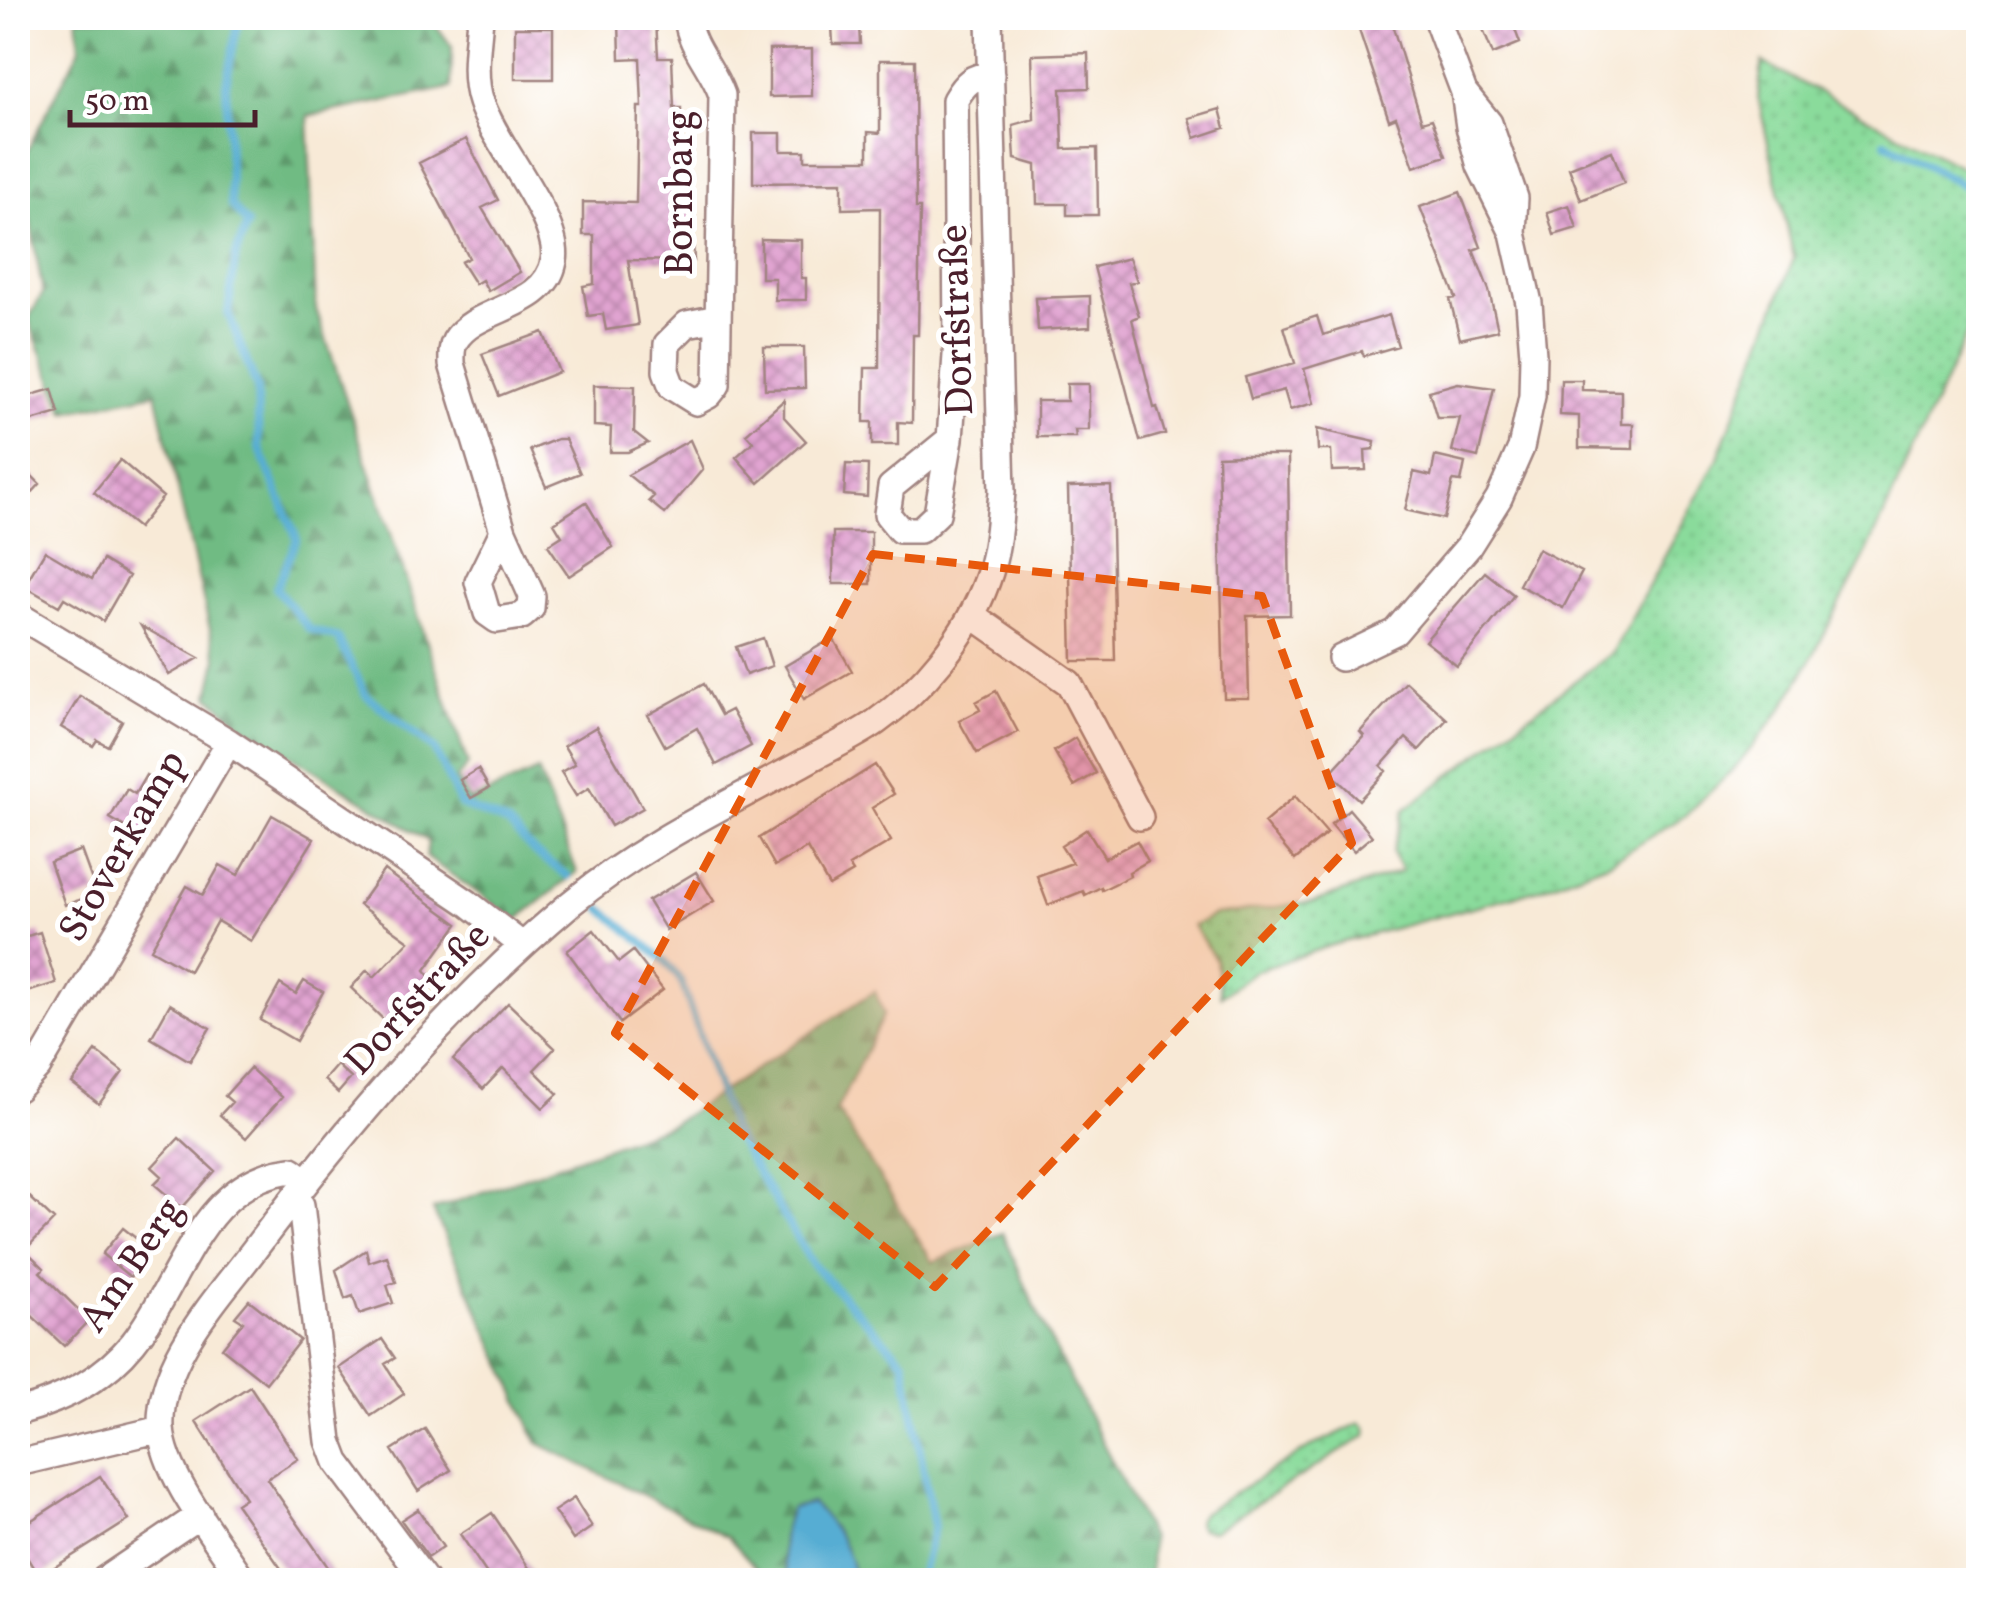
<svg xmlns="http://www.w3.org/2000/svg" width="1996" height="1598" font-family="Vollkorn,serif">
<defs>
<pattern id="grass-dots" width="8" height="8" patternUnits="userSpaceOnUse" patternTransform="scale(2.5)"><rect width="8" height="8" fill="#8adb9b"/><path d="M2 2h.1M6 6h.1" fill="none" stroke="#79bc86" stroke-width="1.8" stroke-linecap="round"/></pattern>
<pattern id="forest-firs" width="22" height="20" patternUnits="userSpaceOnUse" patternTransform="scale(2.5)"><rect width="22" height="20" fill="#6fbb83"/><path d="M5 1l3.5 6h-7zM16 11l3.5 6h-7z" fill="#5d976b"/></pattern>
<pattern id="building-cross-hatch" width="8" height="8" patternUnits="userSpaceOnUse" patternTransform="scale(2.5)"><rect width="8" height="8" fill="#e1a4d1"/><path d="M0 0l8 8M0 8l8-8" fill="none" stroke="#b885aa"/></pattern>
</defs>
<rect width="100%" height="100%" fill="#fff"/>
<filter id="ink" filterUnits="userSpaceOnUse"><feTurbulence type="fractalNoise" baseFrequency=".01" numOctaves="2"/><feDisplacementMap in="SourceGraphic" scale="20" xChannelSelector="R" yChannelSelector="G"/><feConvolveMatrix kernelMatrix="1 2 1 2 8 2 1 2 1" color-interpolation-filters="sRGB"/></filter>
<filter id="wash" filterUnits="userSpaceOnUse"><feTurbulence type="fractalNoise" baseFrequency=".0048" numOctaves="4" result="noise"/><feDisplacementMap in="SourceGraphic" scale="40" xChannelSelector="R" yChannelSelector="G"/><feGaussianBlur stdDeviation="2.25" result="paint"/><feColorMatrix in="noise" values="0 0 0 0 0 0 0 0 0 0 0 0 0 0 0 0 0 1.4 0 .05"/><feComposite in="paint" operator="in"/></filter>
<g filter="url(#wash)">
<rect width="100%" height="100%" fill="#f8ead7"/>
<path fill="url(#grass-dots)" stroke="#6a7d63" stroke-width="2.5" d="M1762,62L1978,176V309L1867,552L1807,667L1782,709L1737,766L1686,815L1610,862L1536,890L1332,945L1253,972L1221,996L1216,960L1193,926L1214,915L1314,902L1402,871L1392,853L1404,810L1613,652L1718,458L1794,258L1758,98Z
M1360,1423L1366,1427L1367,1435L1213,1531L1201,1529L1197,1521L1202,1513L1312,1446Z"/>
<path fill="url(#forest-firs)" stroke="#5c6d57" stroke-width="2.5" d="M77,18H431L452,47L451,88L308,116L316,309L468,765L456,779L470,801L538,771L577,872L517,920L426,857L428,841L243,726L209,696L217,660L156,393L65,412L28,319L43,293L20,164L80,48Z
M875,991L884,1014L837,1110L933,1262L1003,1233L1040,1319L1151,1538L1150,1580H767L728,1537L538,1443L433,1210L672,1124Z"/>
<path fill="#57add3" stroke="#50667f" stroke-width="2.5" d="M812,1503C834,1526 851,1548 854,1580H789C779,1554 781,1534 791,1508Z"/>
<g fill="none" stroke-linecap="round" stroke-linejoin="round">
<path stroke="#57add3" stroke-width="8" d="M239,18L226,84L231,205L247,224L236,254L228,313L257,388L259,447L297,539L276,588L309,629L338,638L366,695L434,749L461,805L508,824L534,852L568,876
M1885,142L1977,193
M601,908L666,962L681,981L732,1130L813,1265L904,1361L934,1527L920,1580"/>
</g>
<g id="blocks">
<path fill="url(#building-cross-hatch)" d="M1355,18H1390L1422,122L1432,119L1446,156L1414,167L1396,117L1389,120Z
M656,19L658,57H672L674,108H681L680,200H691L694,261L628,260L638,325L606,330L603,314L588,316L583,286L594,284V235H583V202L636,203L638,107H642L640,58L620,59L619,20Z
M1511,19L1520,43L1493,54L1483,30Z
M859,25L860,44H833L832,26Z
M515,27H553V79H515Z
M812,49V96L769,97V50Z
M1088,53L1089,88L1061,89L1063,149L1097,148L1098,215H1067V204H1037L1036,165L1015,159L1013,125L1034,119L1032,55Z
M880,60H915L916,208H920L918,335H913L912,423L898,422V445H872V422H864L865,368H879L880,208L842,209V182L753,183V133H781V151H805V160H868V132L880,133Z
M1220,109L1225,128L1195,138L1189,118Z
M466,139L498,200L482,208L520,272L488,291L482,280L475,284L461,262L469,258L419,163Z
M1612,151L1624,183L1581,200L1569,168Z
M1460,192L1481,247L1473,250L1489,290L1498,330L1460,339L1450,299L1456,298L1420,207Z
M1569,205L1577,228L1554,235L1547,212Z
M761,239L801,240V278H806V300H775V278H761Z
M1129,258L1137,281L1129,283L1139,316L1132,319L1154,408L1157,407L1165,434L1140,441L1094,267Z
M1090,296V327L1038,330L1036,298Z
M1389,315L1398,346L1364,356L1362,351L1304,369L1314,403L1290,410L1284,390L1251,399L1245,377L1295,363L1284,327L1317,316L1323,335Z
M543,332L559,372L499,396L482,354Z
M764,347H804L805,388L765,389Z
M1561,380H1582V390L1621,391V424H1633V449L1579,448V416L1560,415Z
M1458,383L1494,388L1478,457L1452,451L1460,418H1437L1429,391Z
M1067,384H1089V430H1075L1076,437H1037V401H1067Z
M594,385L635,386L634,432L648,443L628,452H610L611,427L594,426Z
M52,389L59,413L18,425V399Z
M784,400V417L806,441L759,483L736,457L753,442L746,434Z
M1317,429L1375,442L1374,449L1365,450L1366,470L1332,471L1331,450H1318Z
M557,439H565L580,473L546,487L530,450Z
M690,440L703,469L665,514L649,501L654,496L628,475Z
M1243,455H1288L1290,615L1247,616L1249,698H1224L1218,456Z
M1435,456L1465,463L1461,482L1453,481L1444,519L1405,510L1414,472L1431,476Z
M120,460L163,497L138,528L94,492Z
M18,462L40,484L18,508Z
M846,464L868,465L867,497L844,495Z
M1111,486L1115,661H1072L1068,487Z
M586,502L613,547L569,576L548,545L562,536L554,523Z
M833,532H871V584H833Z
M1538,549L1582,572L1563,608L1519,585Z
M45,551L92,579L103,560L129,576L103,621L64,598L59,606L24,586Z
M1485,572L1514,595L1457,666L1425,641Z
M141,626L199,658L169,675Z
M763,638L772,666L746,675L736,647Z
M833,638L852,671L804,699L785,666Z
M1406,682L1447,719L1419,750L1406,738L1381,766L1386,771L1359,800L1330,773L1364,736L1360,732Z
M704,684L721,715L731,710L751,746L716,765L697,728L665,746L648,715Z
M996,691L1018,732L977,753L959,721L980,710L976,702Z
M80,696L122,721L108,746L97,740L93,746L61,727Z
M596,727L643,808L611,826L589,788L576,796L561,772L575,764L564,746Z
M1075,738L1096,773L1074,786L1054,751Z
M875,765L894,794L872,808L891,841L849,866L853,872L829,886L807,848L775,866L759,838Z
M478,769L489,788L471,798L460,780Z
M146,775L169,789L143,838L110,818L127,789L135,794Z
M1295,796L1327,833L1295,860L1264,823Z
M1349,809L1372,836L1354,851L1331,824Z
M272,815L314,839L251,941L217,921L189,971L151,949L187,886L203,895L220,865L238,875Z
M1087,829L1105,858L1137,841L1148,861L1129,872L1130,876L1102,890L1101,887L1085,895L1083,891L1048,905L1037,876L1072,863L1061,846Z
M81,850L97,894L65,905L50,862Z
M384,870L458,924L425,970L430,976L388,1024L351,988L367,970L374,977L409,941L359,905Z
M696,872L714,901L666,930L648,901Z
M594,930L619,962L633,951L663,990L620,1023L567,951Z
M40,932L56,983L18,995V939Z
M304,981L323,992L296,1041L260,1020L280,984L296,994Z
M508,1003L555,1048L534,1070L558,1094L543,1108L503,1068L483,1089L453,1060Z
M170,1004L210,1028L190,1061L151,1038Z
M96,1051L123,1072L99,1104L72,1083Z
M337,1065L351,1078L338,1093L324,1080Z
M250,1068L282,1097L246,1138L220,1115L232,1102L225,1096Z
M179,1138L215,1171L182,1208L154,1184L162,1176L152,1167Z
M18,1186L54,1220L25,1250L44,1268L40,1272L89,1320L64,1346L28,1312L18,1324Z
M123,1228L151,1250L130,1277L102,1254Z
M366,1250L369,1262L387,1256L396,1282L387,1285L393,1303L359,1314L353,1296L345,1299L336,1270Z
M249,1300L300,1340L266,1383L222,1348L243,1322L235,1317Z
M382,1339L395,1358L385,1364L404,1394L371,1416L339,1368Z
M250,1386L298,1459L267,1479L337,1580H289L236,1504L245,1498L196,1421Z
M425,1429L451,1470L418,1491L392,1450Z
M100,1476L129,1520L39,1577L18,1543V1529Z
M574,1498L592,1527L573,1540L554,1511Z
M418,1509L443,1547L428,1557L401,1520Z
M492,1513L509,1538L537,1580H491L460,1534Z"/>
</g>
</g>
<g filter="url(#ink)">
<use href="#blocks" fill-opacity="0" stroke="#a18481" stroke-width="2.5"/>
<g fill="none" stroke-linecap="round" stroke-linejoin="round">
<defs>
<path id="minor" d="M480,18C478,44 472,76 481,102C494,144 562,221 554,261C545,310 475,306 455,341C451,348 452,356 452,364L503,531L532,596L531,608L522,616L497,620L487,613L478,582L503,531
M687,18C690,47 713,68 722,95L717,385L709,395L696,402L672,387L666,371L667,344L687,324L718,318
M1436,18L1464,92L1469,127L1480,166L1513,233
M950,439L891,487L887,514L900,530H920L937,514L950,439L957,341L955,100C965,83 972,76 991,75
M18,615L229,742L468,903L522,945
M972,615L1069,683L1140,817
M1341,658L1395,632L1468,547L1499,498L1521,448L1532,396L1533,355L1529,303L1513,233L1515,198L1489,123L1464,92
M18,1088L38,1067L229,742
M293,1199L301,1205L329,1441L337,1462L425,1580
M18,1412C63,1400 103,1380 133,1343C182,1281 201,1180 292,1170L307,1181
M18,1463L161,1429
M104,1580L200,1515
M243,1580C217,1540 164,1476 161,1428C158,1361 217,1299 254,1250C348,1125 450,1005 570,904C640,846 724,806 803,763C827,749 853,738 876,722C923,689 967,636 987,581C998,552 999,522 1002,492L989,18"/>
</defs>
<use href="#minor" stroke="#a18481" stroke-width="30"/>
<use href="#minor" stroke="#fff" stroke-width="25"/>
</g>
</g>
<path fill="#e8590c" fill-opacity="0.2" stroke="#e8590c" stroke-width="8" stroke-dasharray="20 12" stroke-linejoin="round" d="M873,554L1262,596L1352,843L935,1287L615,1033Z"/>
<g text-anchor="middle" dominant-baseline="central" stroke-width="10" stroke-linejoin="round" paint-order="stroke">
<g font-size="40" fill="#4a1f2b" stroke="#fff">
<text transform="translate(682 193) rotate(-90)">Bornbarg</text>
<text transform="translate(959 320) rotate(-92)">Dorfstraße</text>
<text transform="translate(124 847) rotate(-60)">Stoverkamp</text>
<text transform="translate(419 1000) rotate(-47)">Dorfstraße</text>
<text transform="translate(133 1266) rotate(-56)">Am Berg</text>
</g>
</g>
<rect width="1996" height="1598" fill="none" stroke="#fff" stroke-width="60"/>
<path d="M70 110v15h185v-15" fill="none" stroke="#4a1f2b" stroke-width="5"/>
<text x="85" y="110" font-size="30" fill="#4a1f2b" stroke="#ffffff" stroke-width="8" paint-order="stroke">50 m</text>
</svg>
